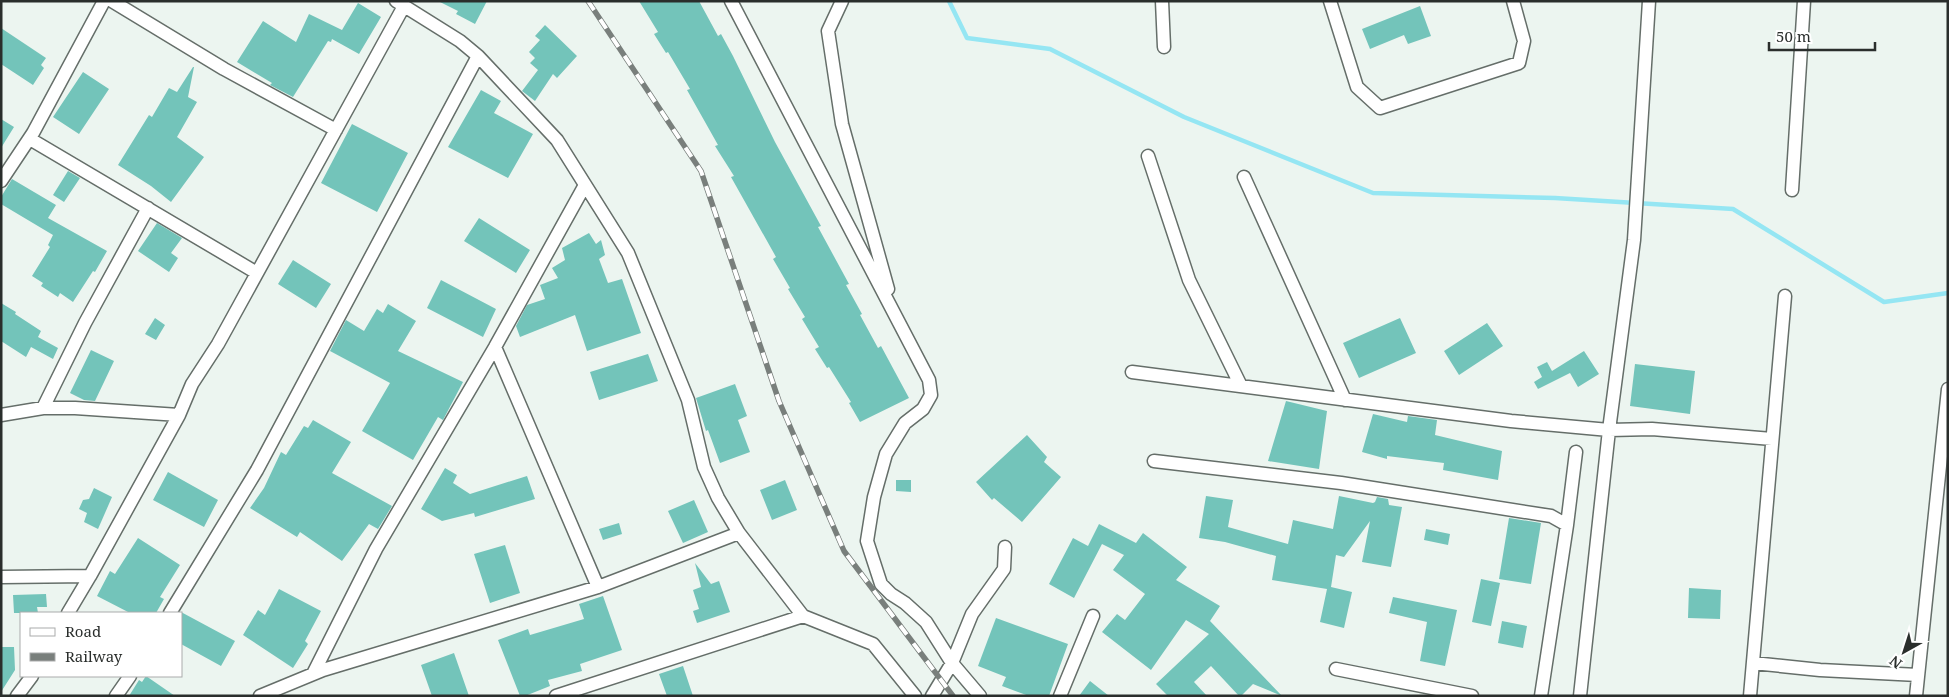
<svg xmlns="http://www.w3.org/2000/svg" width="1949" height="697" font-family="'Noto Serif',serif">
<rect width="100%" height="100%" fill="#ecf5f0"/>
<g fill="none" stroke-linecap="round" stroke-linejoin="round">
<path stroke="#95e6f3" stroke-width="4.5" d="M949,1L967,38L1050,49L1184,117L1373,193L1555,198L1733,209L1884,302L1948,293"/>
</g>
<path fill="#73c4ba" d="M438,1H487L475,24L456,14L458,11Z
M639,1H699L718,36L721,34L733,56L775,142L821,226L818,227L849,284L846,285L862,314L860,315L878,348L881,346L909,398L860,422L849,403L851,402L829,367L827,368L815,349L819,347L802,319L805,317L788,289L790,288L773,259L776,257L731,177L734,176L715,146L718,145L687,90L690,89L668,52L666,53L654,34L658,32Z
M358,3L381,17L359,54L332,39L331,42L328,41L293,97L270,85L272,83L237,62L263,21L296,42L309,14L342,30Z
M1420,6L1431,36L1408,44L1404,35L1370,49L1362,29Z
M545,25L577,56L557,78L553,74L535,101L522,91L538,70L530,63L535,58L529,52L540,40L535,36Z
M1,28L46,58L41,65L44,68L33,85L1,64Z
M193,67H194L188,97L197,102L177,137L204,157L171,202L151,186L118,165L149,115L152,117L169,88L177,92Z
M83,72L109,89L79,134L53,117Z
M481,90L501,101L494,113L533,134L508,178L448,147Z
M1,119L14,127L1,148Z
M352,124L408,153L377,212L321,183Z
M68,171L80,178L64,202L53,195Z
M12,179L56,205L48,218L107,251L95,272L93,271L73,302L60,293L58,297L41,286L43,283L32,276L50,247L48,245L53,235L1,204V197Z
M479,218L530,250L516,273L464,241Z
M157,223L182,238L171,253L178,258L169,272L138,251Z
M589,233L596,244L601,240L605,255L599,259L608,283L622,279L641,333L587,351L575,315L520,337L516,326L527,305L545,299L540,285L558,278L552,268L565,260L562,248Z
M293,260L331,284L316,308L278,284Z
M441,280L496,309L483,337L427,308Z
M1,303L16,312L15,314L41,331L38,337L58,348L53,359L31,347L26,357L1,341Z
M388,304L416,321L398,351L463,382L443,420L438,417L413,460L362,431L390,383L330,351L346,320L364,331L377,309L383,313Z
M155,318L165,325L156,340L145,334Z
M1400,318L1416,353L1359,378L1343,343Z
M1487,323L1503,346L1459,375L1444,351Z
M91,350L114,361L95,401L84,400L70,393Z
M1584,351L1599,374L1578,387L1570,373L1538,389L1534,382L1542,377L1537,367L1547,362L1552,371Z
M648,354L658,381L599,400L590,372Z
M1635,364L1695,371L1690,414L1630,406Z
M735,384L747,416L738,420L750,452L720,463L708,430L706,431L696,398Z
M1286,401L1327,411L1319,469L1268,461Z
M1373,414L1407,422L1408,416L1437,420L1435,435L1502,451L1498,480L1443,470L1444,463L1387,456V459L1362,452Z
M313,420L351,442L332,473L392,506L378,529L369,524L342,561L300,532L297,537L250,508L264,488L281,452L286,455L304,426L308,428Z
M1027,435L1047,457L1044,462L1061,477L1022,522L994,498L992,500L976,482Z
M445,468L457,475L453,483L470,494L527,476L535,499L475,517L474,513L442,521L421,509Z
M168,472L218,500L204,527L153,500Z
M785,480L797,510L772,520L760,490Z
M896,480H911V492L896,491Z
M94,488L112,497L98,529L84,522L87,513L79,509L83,500L89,499Z
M1206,496L1233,500L1228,527L1288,544L1293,520L1333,529L1339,496L1373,503L1375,502L1377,497L1388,499L1389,505L1402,507L1391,567L1362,562L1370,521L1344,557L1336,555L1331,587L1352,592L1344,628L1320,622L1327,589L1272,580L1276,556L1225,542L1199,538Z
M694,500L708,532L683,543L668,511Z
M1509,518L1541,523L1531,584L1499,579Z
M619,523L622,534L603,540L599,529Z
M1099,524L1136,543L1143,533L1187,567L1176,580L1220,606L1210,621L1282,696L1253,684L1241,696H1239L1211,666L1194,682L1207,696H1168L1156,684L1209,634L1186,620L1151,670L1102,632L1117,614L1125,620L1145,594L1113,570L1124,555L1102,544L1074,598L1049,584L1073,538L1088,546Z
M1426,529L1450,534L1448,545L1424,540Z
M138,538L180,565L160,597L164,599L156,613H130L97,596L110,571L115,574Z
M505,545L520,593L490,603L474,554Z
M695,563L711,584L719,581L730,612L697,623L693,611L699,609L693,590L701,587Z
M1481,579L1500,583L1491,626L1472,622Z
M1689,588L1721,590L1720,619L1688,618Z
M279,589L321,611L305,641L308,644L293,668L243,635L258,610L265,615Z
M46,594L47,607H37L38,613H14L13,595Z
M603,596L622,650L580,664L582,671L548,680L550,686L525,696H520L498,640L528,629L530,635L584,619L579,604Z
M1393,597L1457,610L1445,666L1420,661L1427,622L1389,613Z
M181,612L235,641L221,666L181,644Z
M996,618L1068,644L1049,696H1029L1002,686L1006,677L978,666Z
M1502,621L1527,626L1523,648L1498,643Z
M1,647H14L15,670L1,692Z
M454,653L469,696H432L421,665Z
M683,666L693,696H667L659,674Z
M146,676L175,696H129L139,680L142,682Z
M1090,681L1109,696H1079Z"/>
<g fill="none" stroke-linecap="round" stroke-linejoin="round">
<defs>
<path id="minor" d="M112,1L224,69L336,130
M396,1L460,41L478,56L557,140L628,253L688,400L704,467L718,498L739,533L803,616L873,644L915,696
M731,1L929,380L931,395L923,409L905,423L886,454L874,497L867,541L881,584L891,594L905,603L926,622L952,663L980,696
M842,1L828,31L842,124L888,289
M1162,1L1164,47
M1330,1L1357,87L1380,108L1519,63L1524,41L1513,1
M30,139L257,273
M1148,156L1189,280L1241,386
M1244,177L1345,400
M1,181L33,133L104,1
M1792,190L1804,1
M495,347L598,587
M1132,372L1511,421L1609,430L1652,429L1772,439
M43,408L85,323L148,208
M1,415L43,408H75L179,415
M1154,461L1341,483L1551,516L1567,525
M1,577L90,576L179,415L192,384L218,344L404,6
M68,613L90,576
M170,613L257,470L478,56
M1753,663L1820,670L1918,675
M1336,669L1472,696
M313,674L376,549L495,347L585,185
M17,696L32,676
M116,696L130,676
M260,696L323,670L598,587L739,533
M556,696L803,616
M932,696L952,663L972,614L1004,569L1005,547
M1060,696L1093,616
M1541,696L1567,525L1576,452
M1580,696L1609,430L1634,240L1649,1
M1750,696L1785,296
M1916,696L1948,389"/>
</defs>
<use href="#minor" stroke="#656e69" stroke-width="15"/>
<use href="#minor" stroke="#fff" stroke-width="12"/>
<defs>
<path id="rail" d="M588,1L701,171L779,401L844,551L953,696"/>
</defs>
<use href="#rail" stroke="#797f7c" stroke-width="5.5"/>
<use href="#rail" stroke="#fff" stroke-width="4" stroke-dasharray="11" stroke-linecap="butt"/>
</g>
<rect width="1949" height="697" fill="none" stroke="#2a2e2c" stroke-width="5"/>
<rect x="20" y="612" width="162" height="65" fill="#ffffff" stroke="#aaabab"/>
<rect x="30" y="628" width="25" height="8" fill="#ffffff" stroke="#aaabab"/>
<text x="65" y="637" font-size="15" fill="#2a2e2c">Road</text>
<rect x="30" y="653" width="25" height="8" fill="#797f7c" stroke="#aaabab"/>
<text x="65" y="662" font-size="15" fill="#2a2e2c">Railway</text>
<g transform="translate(1904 652) rotate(219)" stroke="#ffffff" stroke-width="4" paint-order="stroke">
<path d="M0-4L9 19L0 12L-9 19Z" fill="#2a2e2c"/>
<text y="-8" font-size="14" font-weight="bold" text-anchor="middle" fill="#2a2e2c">N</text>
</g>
<path d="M1769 42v8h106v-8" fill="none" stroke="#2a2e2c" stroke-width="2.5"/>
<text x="1776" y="42" font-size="15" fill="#2a2e2c" stroke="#ffffff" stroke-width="4" paint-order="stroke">50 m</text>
</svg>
